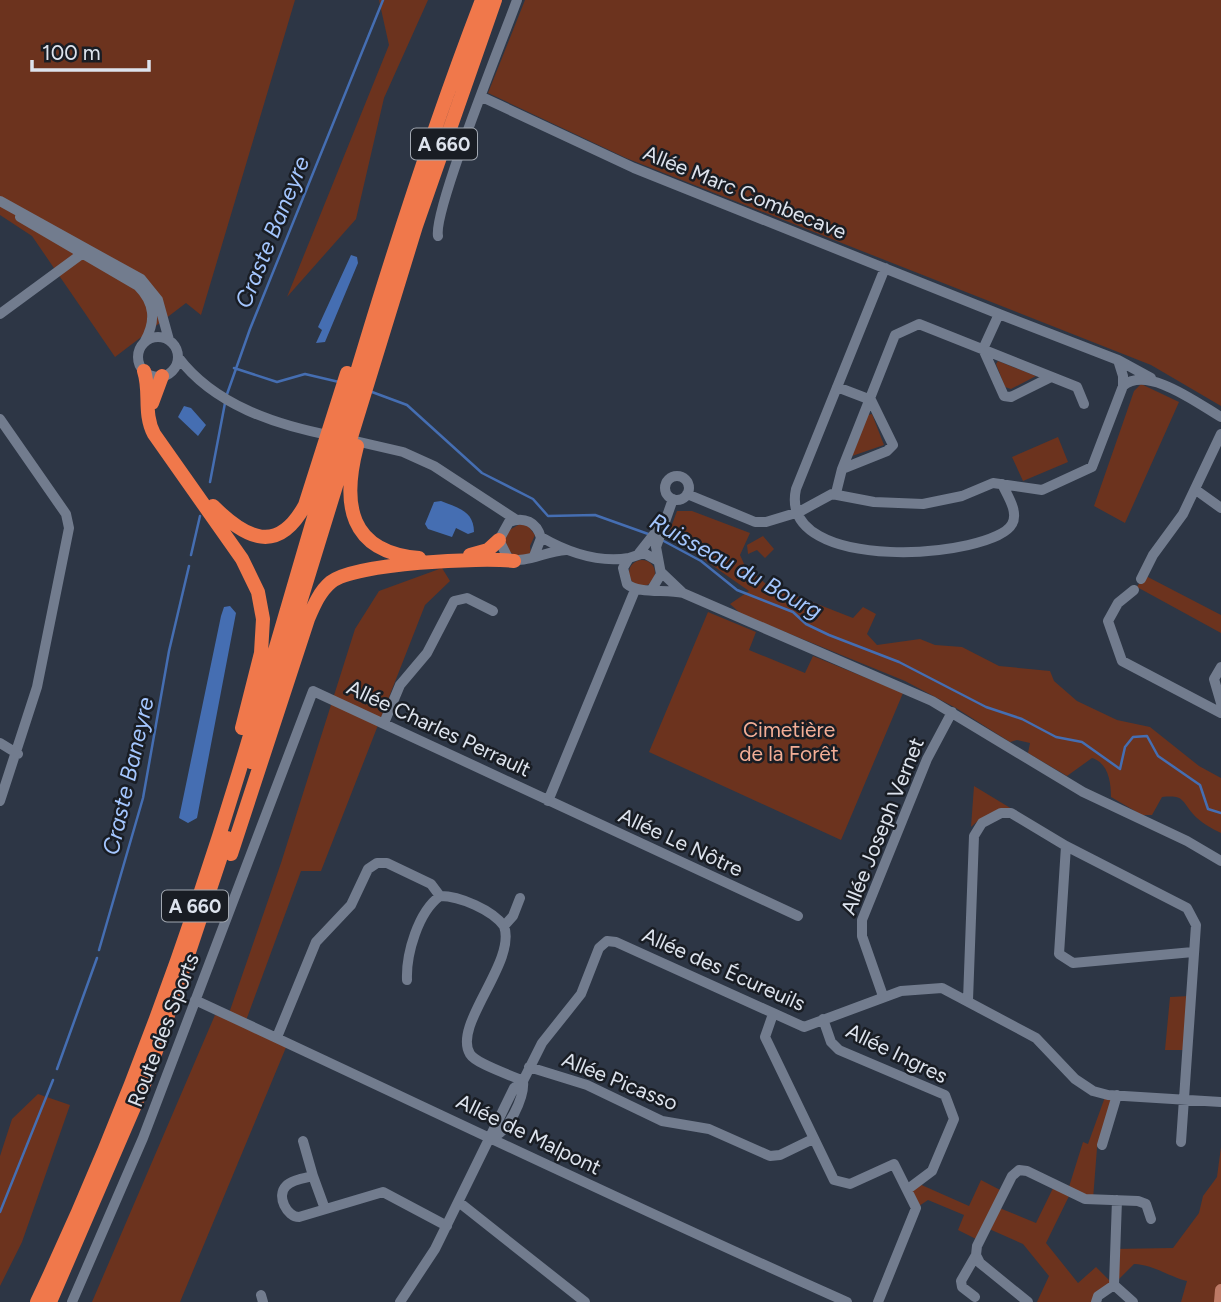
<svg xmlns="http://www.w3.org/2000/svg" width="1221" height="1302" font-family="Figtree,sans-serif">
<rect width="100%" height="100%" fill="#2d3645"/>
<path fill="#6c331e" d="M0,0H295L201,315L186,303L115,357L32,236L0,215Z
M379,0H428L384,98L356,219L287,297L389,45Z
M525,0H1221V406L1151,365L626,158L488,93Z
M998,361L1036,376L1011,389L1005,387L996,364Z
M1141,384L1179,402L1125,523L1094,506L1134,391Z
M872,414L884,445L852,456L868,415Z
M1058,437L1068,462L1023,481L1012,457Z
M677,511H692L750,533L740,555L745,566L766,584L853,618L863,607L876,614L867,634L877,645L920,639L935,645L962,647L999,666L1050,671L1054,681L1077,701L1117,720L1150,727L1199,766L1221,778V833C1212,829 1200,822 1193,814C1181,800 1184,795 1162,797L1152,815H1142L1111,797C1111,781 1108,763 1092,758L1067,776L1028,753L1030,743L1017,740L1010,742L956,708L905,681L741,614L730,604L749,591L683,545L667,538Z
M520,524L528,526L535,535L530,546L531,553L520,558L505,549L506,532Z
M763,536L774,549L765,558L757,550L748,554L747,545Z
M629 573a13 13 0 1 1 26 0a13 13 0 1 1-26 0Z
M442,568L450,581L425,605L321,871H301L244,1026L287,1045L180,1302H92L215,1015L227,1019L281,863L355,629L379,591Z
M1144,575L1221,615V633L1137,587Z
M708,612L756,632L749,650L805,673L813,656L903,693L841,840L649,752Z
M974,786L1012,809C994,810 984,815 971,827Z
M1190,996L1187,1050H1165L1170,997Z
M38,1094L70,1105L22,1242L0,1286V1156L12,1119Z
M1105,1097L1113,1098L1097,1148L1093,1199L1071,1192L1046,1243L1078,1283L1096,1267L1113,1284L1114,1249L1173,1248L1199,1213L1203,1196L1217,1177L1221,1147V1302H1181L1187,1281C1167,1276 1155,1265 1134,1264L1096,1302H1037L1049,1276L1023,1244L987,1228L980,1241L958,1230L964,1215L928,1200L916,1208L908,1189L917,1183L969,1206L981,1180L1004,1192L997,1207L1036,1223L1055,1184L1068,1190L1083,1142L1088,1144Z"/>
<path fill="#456eb2" d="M351,255L357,257L358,263L325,342L316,343L322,330L318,327Z
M184,406L191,408L206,425L198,436L178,417Z
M441,501C458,508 474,511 474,532L468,534L456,528L452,537L428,529L425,524L434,502Z
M230,606L236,613L197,818L188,823L179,818L221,616L224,607Z"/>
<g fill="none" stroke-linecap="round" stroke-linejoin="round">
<path stroke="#456eb2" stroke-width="2.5" d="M234,368L277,382L305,374L339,382
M372,392L407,405L482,473L533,499L548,516L595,515L651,535
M226,397L250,329L383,0
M210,482L225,403
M660,539L701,561L737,590L793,612L806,624L829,635L899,662L986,707L1022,719L1056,737L1082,742L1120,769L1125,747L1133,737L1147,736L1158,756L1200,785L1208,809L1221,813
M191,555L200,516
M99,950L143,798L169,651L189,566
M57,1069L97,958
M0,1212L53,1080"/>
<path stroke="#727c8e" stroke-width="10" d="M482,97L634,168L999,314L983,349L1004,396L1011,397L1051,377
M0,201L141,279L158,300L169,340
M20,217L138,286C155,303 156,321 145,341
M438,236C433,211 504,36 517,0
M885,268L796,489C777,576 994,558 1012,524C1019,512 1007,495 1002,484
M0,314L83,253
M999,314L1118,360L1123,376V386
M138 357a20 20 0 1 1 40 0a20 20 0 1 1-40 0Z
M178,357C214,405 276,425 333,436
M1118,360L1151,378
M837,387L871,400L893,445L887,451L842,469L895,335L919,324L1077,387L1084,404
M0,419L66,514L69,528L37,687L0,801
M351,440L403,452L434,466L515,519
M665 488a12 12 0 1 1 24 0a12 12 0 1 1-24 0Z
M1196,490L1221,508
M836,493L842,469
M687,494L755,522H766L799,512L832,494L874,502L923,504L962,496L993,483L1042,490L1092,467L1123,386C1147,365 1197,403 1221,417
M541,537C567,552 598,563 629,558
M639,553L658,529
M534,556L541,538C537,522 524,516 509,522L499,540L508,558C524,565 545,551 566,550
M658,561L644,553L629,558L623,568L627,584C638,594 666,589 683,593L932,701L1083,792L1187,841L1221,861
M661,572L682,592
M1141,579L1153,555L1183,514L1221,434
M652,589L661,574L656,547L673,499
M1134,590L1118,603L1108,621L1122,661L1221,713
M1221,667L1214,679L1221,703
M384,723L400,685L427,653L454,601L467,598L493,611
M0,743L18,754
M548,801L635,590
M1066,846L1059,954L1073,963L1193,952
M504,926L513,916L520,898
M407,980C406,954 418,912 440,896
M883,996L862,936V920L927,759L952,712
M195,1000C413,1101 628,1205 847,1302
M968,1000L974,836L982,823L1001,813H1011L1066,846L1187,908L1196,925L1181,1142
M773,1014L765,1037L834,1180L850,1184L894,1164L916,1208L878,1302
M823,1019L831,1042L839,1050L945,1095L954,1119L932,1171L908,1189
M277,1037L316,942L351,905L368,869L377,863H387L431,884L440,896C460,896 492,910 504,926C517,962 452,1025 470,1054C476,1064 511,1075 523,1081
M529,1067L587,1085L662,1121L709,1129L770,1156L780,1155L813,1139
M493,1137C508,1132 525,1097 523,1081
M303,1141L313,1176
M1102,1145L1117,1095
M460,1203L585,1302
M325,1209L313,1176C305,1178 291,1180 286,1186C276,1196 287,1217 299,1217L383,1192L447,1226
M1114,1285L1117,1200
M261,1295L263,1302
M975,1297L962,1287L961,1281L976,1255
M72,1302L143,1138L313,691L798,916
M400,1302L435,1249L514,1088L523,1081L542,1043L581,994L599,948L607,941L616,942L804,1027L901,991L942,988L1036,1038L1075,1079L1093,1091L1108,1095L1221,1102
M1028,1302L980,1263L976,1255L977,1246L1012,1176L1019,1170L1027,1171L1085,1199L1138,1201L1146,1204L1151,1219
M1096,1302L1098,1296L1114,1285L1133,1302"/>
<path stroke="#be7a66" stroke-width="12" d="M1220,1302L1221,1290"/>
<path stroke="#f0784b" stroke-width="14" d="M144,371C151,392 143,413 154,434L242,559L258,592L263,619L261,653L242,728
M152,403L162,376
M357,446C342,503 348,552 419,558
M213,506C246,539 278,555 305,505L347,373
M470,555L488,550L499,540
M251,762L416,226L495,0
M231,854L308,619C314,605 320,591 331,582C354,563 483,557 514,561
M37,1302C118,1131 184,953 239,772C317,514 385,252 482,0
M50,1302L148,1075L227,838"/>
</g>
<g text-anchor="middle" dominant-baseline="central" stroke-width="5" stroke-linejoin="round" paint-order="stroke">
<g fill="#191d24" stroke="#a2a8b1" stroke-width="2">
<rect x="411" y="128.5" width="66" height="31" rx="5"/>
<rect x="162" y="890.5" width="66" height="31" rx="5"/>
</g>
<g font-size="19" font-weight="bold" fill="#dde3ed">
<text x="444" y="144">A 660</text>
<text x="195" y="906">A 660</text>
</g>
<g font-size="21" fill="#dde3ed" stroke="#191d24">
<text transform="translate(745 192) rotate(22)">Allée Marc Combecave</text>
<text transform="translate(439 728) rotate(25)">Allée Charles Perrault</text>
<text transform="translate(882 826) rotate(-68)">Allée Joseph Vernet</text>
<text transform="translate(681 842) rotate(25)">Allée Le Nôtre</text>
<text transform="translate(724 969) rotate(24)">Allée des Écureuils</text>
<text transform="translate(163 1030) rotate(-69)">Route des Sports</text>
<text transform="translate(897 1053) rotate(26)">Allée Ingres</text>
<text transform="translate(620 1081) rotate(22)">Allée Picasso</text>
<text transform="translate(529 1134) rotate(26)">Allée de Malpont</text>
</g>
<g font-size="21" fill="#f3ae96" stroke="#191d24">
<text x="789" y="729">Cimetière<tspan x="789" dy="24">de la Forêt</tspan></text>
</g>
<g font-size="23" font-style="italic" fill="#a4c6fe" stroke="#191d24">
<text transform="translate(272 232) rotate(-68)">Craste Baneyre</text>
<text transform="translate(736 566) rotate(29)">Ruisseau du Bourg</text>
<text transform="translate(128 776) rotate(-77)">Craste Baneyre</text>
</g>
</g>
<path d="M32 60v10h117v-10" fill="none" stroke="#dde3ed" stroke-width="3.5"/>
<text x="42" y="60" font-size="21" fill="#dde3ed" stroke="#191d24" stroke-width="5" paint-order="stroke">100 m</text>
</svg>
